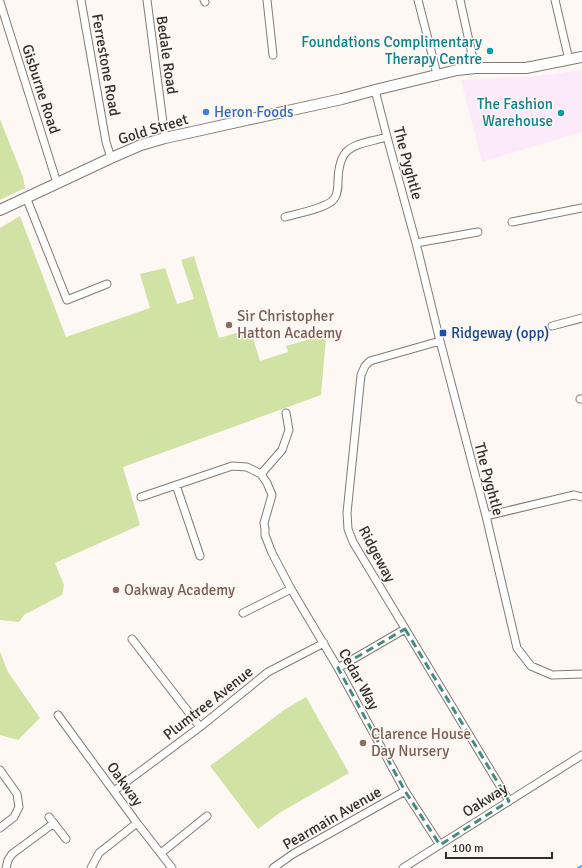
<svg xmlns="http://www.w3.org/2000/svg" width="582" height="868" font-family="Signika,sans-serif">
<rect width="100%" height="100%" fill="#fef8f4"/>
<path fill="#fce9fa" d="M582,70V132L482,162L461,80L530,77Z"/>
<path fill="#d1e2a5" d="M0,119L23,177L25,188L0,200Z
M20,216L66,337L150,308L140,274L165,268L177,304L194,299L181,260L194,256L219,338L250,329L260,361L288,352L286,346L320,336L326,338L321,395L123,467L140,525L55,563L64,585L62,595L24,615L19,622L0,620V228Z
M0,652L8,672L40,718L18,740L0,735Z
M306,697L349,773L281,812L258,829L210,766L284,710Z"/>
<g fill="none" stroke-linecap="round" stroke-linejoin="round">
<path stroke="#65a1d9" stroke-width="2" d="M578,868L582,866"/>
<defs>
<path id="street" d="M81,0L106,142L111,158
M147,0L165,138
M204,0L205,2
M267,0L273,55
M418,0L437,74
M460,0L475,68
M555,0L569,60
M0,2L57,183
M375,90L387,137L416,243L440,341L486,516L517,648L531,666L552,675L582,674
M26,197L67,300L107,284
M285,217C297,214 327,208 334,199C338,194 338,187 338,181C339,143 355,146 387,137
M512,222L582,208
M416,243L478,232
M552,326L582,318
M440,341L370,361L365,366L361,375L347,513L348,529L353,542L509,801
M580,399H582
M261,474L282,450L289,430L286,413
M176,485L200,556
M141,497L232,466L247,467L261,474L267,483L272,495L264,523L265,529V535L272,553L291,589L338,668L405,791L440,845
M486,516L574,495L582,497
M243,613L291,589
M132,639L200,727
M338,668L405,629
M58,715L137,823L172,868
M0,770L17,794L19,807L14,817L0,828
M114,791L200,727L268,672L324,643
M49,817L66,839
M161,853L207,816
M6,868L8,860L12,854L54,823
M91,868L99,853L137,823
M273,868L293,854L405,791
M403,868L582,755"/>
<path id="secondary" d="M0,210L111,158L141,145L165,138L342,99L375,90L457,70L475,68H526L582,57"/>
</defs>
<use href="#street" stroke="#817b78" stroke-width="9"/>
<use href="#secondary" stroke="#817b78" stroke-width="12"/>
<use href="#street" stroke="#fff" stroke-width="7"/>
<use href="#secondary" stroke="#fff" stroke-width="10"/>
</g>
<path fill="none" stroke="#488b7d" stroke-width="3" stroke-dasharray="8 5" stroke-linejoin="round" d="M405,629L509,801L440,845L405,791L338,668Z"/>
<g fill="#0f9aa8" stroke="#fef8f4" stroke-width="1.5">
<circle cx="490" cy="51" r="4"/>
<circle cx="561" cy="113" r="4"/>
</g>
<circle fill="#3f7fe0" stroke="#fef8f4" stroke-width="1.5" cx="206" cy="112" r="4"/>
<g fill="#8d6e63" stroke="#fef8f4" stroke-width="1.5">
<circle cx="229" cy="325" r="4"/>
<circle cx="116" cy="590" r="4"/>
<circle cx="363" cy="743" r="4"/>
</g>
<rect fill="#1a4fb4" stroke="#fef8f4" stroke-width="1.5" x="439" y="329" width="8" height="8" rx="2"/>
<g text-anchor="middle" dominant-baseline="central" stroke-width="3" stroke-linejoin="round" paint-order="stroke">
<g font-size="15" fill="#0d838f" stroke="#fef8f4" text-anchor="end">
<text x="482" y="42">Foundations Complimentary<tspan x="482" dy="17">Therapy Centre</tspan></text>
<text x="553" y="104">The Fashion<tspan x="553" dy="17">Warehouse</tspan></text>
</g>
<g font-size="15" fill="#312f2e" stroke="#fef8f4">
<text transform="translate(167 55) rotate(82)">Bedale Road</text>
<text transform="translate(106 65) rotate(80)">Ferrestone Road</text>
<text transform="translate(41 89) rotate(72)">Gisburne Road</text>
<text transform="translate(153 129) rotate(-17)">Gold Street</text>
<text transform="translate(408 163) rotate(75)">The Pyghtle</text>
<text transform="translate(489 479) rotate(75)">The Pyghtle</text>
<text transform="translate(377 554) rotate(62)">Ridgeway</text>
<text transform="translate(359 679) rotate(61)">Cedar Way</text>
<text transform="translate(208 703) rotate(-38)">Plumtree Avenue</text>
<text transform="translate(125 784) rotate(54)">Oakway</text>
<text transform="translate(485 800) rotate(-32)">Oakway</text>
<text transform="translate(332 818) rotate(-30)">Pearmain Avenue</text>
</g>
<g font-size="15" fill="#366cbe" stroke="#fef8f4" text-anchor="start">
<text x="214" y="112">Heron Foods</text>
</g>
<g font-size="15" fill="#785e54" stroke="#fef8f4" text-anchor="start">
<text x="237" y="316">Sir Christopher<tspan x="237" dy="17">Hatton Academy</tspan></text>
<text x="124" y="590">Oakway Academy</text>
<text x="371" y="734">Clarence House<tspan x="371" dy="17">Day Nursery</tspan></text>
</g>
<g font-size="15" fill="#164399" stroke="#fef8f4" text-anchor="start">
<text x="451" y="333">Ridgeway (opp)</text>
</g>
</g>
<path d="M446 852v6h106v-6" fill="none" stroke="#312f2e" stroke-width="2"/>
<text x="452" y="852" font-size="12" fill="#312f2e" stroke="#fef8f4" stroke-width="3" paint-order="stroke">100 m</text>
</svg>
